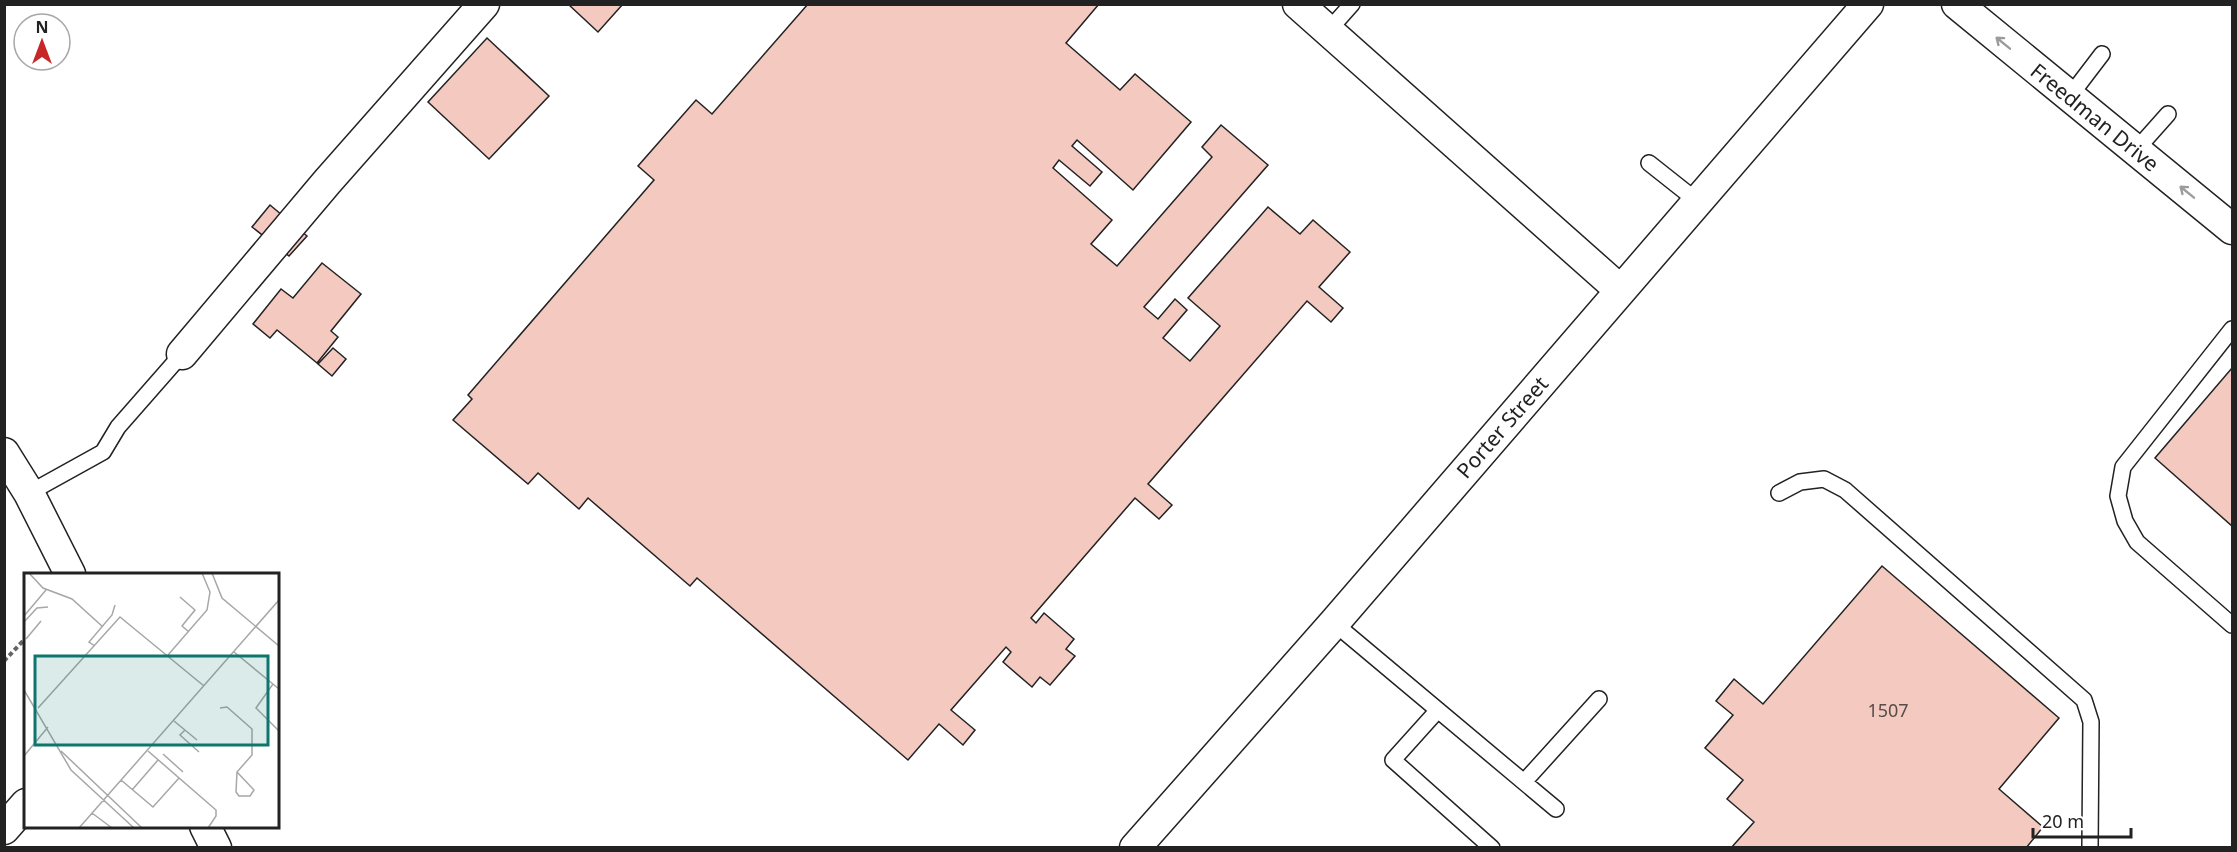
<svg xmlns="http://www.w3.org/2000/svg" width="2237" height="852" font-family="'Noto Sans',sans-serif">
<rect width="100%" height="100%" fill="#fff"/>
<path fill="#f3c9c0" stroke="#222" stroke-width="1.5" d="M568,4H623L598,32Z
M808,4H1099L1066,43L1120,90L1135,74L1191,122L1133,190L1077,140L1072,146L1102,172L1090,186L1059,160L1053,168L1112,220L1091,244L1117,266L1212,157L1202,147L1221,125L1268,165L1144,307L1158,319L1175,299L1187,310L1163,338L1190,361L1220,326L1188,298L1268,207L1300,234L1313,220L1350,252L1319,287L1343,308L1331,322L1307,301L1148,484L1172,505L1159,519L1135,498L1031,618L1036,623L1044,613L1074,639L1066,649L1075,656L1050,685L1040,677L1032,687L1003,662L1011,652L1006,647L951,710L975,730L963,745L939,724L908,760L697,578L690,586L588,498L579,509L538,473L528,484L453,420L472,399L468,395L654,180L638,166L696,100L712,114Z
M487,38L549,96L489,159L428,102Z
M270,205L307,236L289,256L252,227Z
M322,263L361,294L331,331L338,337L317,363L277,330L270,338L253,324L281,289L293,298Z
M333,348L346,359L332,376L318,364Z
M2232,368V526L2155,458Z
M1882,566L2059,718L1999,789L2043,827L2026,848H1731L1754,822L1727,799L1743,780L1705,748L1733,715L1716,701L1734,679L1763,704Z"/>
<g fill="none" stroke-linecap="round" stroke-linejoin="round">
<defs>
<path id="service" d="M1328,31L1352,4
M2070,96L2102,54
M2136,150L2168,114
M1649,163L1697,201
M2232,329L2123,467L2118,496L2125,521L2137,542L2232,625
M29,493L103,452L118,427L182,354
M1779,493L1800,482L1824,479L1845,490L2084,700L2091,722L2090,848
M1334,623L1556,809
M1438,710L1393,760L1492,848
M1524,782L1599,699"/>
<path id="minor" d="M1298,4L1620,290
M1957,4L2232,229
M182,354L327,182L484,4
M4,453L29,493L70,574
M205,826L216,848
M4,829L26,804
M1135,848L1334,623L1868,4"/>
</defs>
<use href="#service" stroke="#222" stroke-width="18"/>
<use href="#minor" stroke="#222" stroke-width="33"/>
<path stroke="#646464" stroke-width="4" stroke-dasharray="4.5 3" stroke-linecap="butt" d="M4,661L22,642L26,640"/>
<use href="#service" stroke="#fff" stroke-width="15"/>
<use href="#minor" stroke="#fff" stroke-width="30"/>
</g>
<defs><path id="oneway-shaft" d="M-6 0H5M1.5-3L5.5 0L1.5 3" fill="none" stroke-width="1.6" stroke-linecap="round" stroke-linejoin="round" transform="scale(1.5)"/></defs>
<g stroke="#9c9c9c">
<use href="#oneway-shaft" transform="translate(2003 43) rotate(-141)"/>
<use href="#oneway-shaft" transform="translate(2187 192) rotate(-141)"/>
</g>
<g text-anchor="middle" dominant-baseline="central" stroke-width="4.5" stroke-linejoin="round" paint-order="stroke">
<g font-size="18" fill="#564c4a">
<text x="1888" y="710">1507</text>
</g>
<g font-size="21" fill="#222" stroke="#fff">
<text transform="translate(2095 117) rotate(39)">Freedman Drive</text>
<text transform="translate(1502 427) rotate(-49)">Porter Street</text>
</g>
</g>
<g transform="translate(24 573)">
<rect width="255" height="255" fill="#fff"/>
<path fill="none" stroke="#a7a7a7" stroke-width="1.5" d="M5,0L19,15L48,26L79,54M188,0L198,25L255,73M156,24L171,37L158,53L165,59M0,43L22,17M0,49L13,35L24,34M2,66L17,48M71,73L65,69L88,42L91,32M210,79L255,116M144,82L183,37L186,19L178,0M249,111L232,135L255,158M0,117L47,197L110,255M14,135L96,44L180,113M196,135L203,134L228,156V182L213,199L212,219L215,223H226L230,217L213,199M150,148L173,167M161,157L156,162L175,179M37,178L118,255M124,178L192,237V243L184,255M139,181L159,199M0,183L24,154M97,207L129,234L155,205M108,217L134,187M68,240L88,255M55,255L255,27"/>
<path fill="#0f766e" fill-opacity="0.15" stroke="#0f766e" stroke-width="3" d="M11,83H244V172H11Z"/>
<rect width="255" height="255" fill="none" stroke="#222" stroke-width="3"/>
</g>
<rect width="2237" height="852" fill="none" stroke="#222222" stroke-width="12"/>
<g transform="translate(42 42)"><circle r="28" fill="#ffffff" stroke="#a7a7a7" stroke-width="1.5"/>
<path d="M0-4.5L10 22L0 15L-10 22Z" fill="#c62828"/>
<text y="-9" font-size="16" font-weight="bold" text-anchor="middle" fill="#222222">N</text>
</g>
<path d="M2033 828v9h98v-9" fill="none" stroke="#222222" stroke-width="3"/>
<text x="2042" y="828" font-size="18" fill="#222222" stroke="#ffffff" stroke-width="4.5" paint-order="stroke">20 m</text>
</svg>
